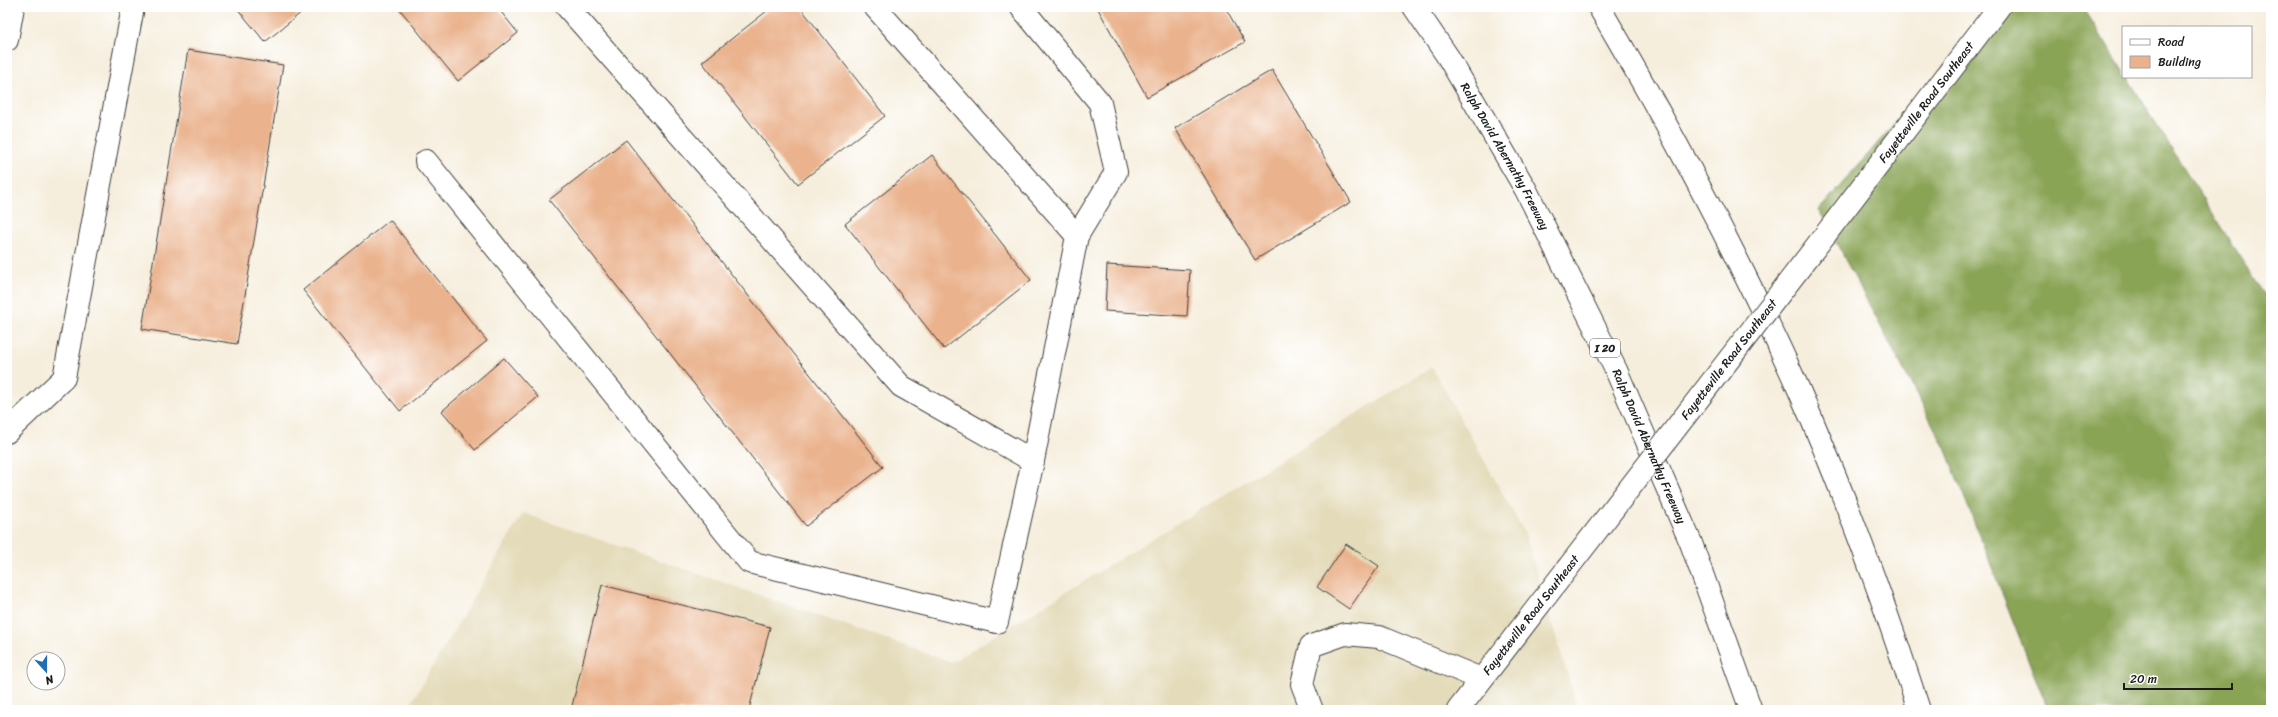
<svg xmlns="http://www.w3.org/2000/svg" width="2278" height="717" font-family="Sriracha,sans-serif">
<rect width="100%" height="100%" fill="#fff"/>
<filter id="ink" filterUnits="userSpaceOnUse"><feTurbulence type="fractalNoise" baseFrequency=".025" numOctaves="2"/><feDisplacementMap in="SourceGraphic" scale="8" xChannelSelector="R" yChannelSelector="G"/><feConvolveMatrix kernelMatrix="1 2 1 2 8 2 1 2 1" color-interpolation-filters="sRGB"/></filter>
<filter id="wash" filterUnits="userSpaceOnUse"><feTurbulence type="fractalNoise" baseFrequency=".012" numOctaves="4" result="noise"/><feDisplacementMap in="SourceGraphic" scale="16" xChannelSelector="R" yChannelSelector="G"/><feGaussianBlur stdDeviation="0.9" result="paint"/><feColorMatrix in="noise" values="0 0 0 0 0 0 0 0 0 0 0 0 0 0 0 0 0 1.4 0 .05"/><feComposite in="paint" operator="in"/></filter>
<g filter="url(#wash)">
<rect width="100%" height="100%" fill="#f6eedd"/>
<path fill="#e4dbba" d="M1432,367L1525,533L1578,710H407L523,513L952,662Z"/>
<path fill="#8aa456" stroke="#536039" d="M1997,7H2083L2123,71V77H2127L2271,307V710H2048L1945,448L1819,210Z"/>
<g id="blocks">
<path fill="#eab28d" d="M236,7H308L265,42Z
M398,7H497L518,33L458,81Z
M772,7H800L885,116L798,184L702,62Z
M1097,7H1225L1245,42L1147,97Z
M188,50L283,65L237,344L142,329Z
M1272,70L1351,202L1255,260L1175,128Z
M626,140L883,467L806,526L549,200Z
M932,155L1031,280L944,349L845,224Z
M390,220L487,341L400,411L303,290Z
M1107,265L1190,270L1187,316L1105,311Z
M504,358L538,397L475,450L442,411Z
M1346,544L1379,566L1349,609L1317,587Z
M602,585L770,627L749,710H571Z"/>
</g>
</g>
<g filter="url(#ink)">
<use href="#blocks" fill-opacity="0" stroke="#3d3c39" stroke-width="1"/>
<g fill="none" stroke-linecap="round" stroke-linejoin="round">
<defs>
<g id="minor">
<path d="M567,7L901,386L1033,461"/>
<path d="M1021,7L1100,103L1116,172L1077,236"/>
<path d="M7,40L13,7"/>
<path d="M426,161L749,562L997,622L1033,461L1077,236L875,7"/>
<path id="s1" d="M1825,235L1999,7"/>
<path d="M7,432L64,378L133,7"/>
<path d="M1312,710L1302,684L1311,646L1345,634L1379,637L1481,679"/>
<path d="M1458,710L1567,569"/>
</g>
<g id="highway">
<path id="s2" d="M1414,7L1448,57L1526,190L1616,370L1691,543L1751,710"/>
<path d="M1599,7C1672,131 1740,258 1799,390C1845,494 1884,602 1919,710"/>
</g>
</defs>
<use href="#minor" stroke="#3d3c39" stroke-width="24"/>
<use href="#highway" stroke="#3d3c39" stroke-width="24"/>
<use href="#minor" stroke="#fff" stroke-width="22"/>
<use href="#highway" stroke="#fff" stroke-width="22"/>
<defs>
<g id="minor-bridge">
<path id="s3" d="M1567,569L1825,235"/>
</g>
</defs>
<use href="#minor-bridge" stroke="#3d3c39" stroke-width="24" stroke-linecap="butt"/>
<use href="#minor-bridge" stroke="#fff" stroke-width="22"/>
</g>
</g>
<g text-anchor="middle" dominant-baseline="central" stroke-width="3.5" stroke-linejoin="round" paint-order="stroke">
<rect fill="#fff" stroke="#606060" stroke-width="1" x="1590" y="339" width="30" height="18" rx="3"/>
<g font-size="11" font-weight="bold" fill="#1c1c1c">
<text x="1605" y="348">I 20</text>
</g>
<g font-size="12" fill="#1c1c1c" stroke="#fff">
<text stroke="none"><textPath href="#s1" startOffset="167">Fayetteville Road Southeast</textPath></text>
<text stroke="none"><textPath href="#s2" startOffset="175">Ralph David Abernathy Freeway</textPath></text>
<text stroke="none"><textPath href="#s3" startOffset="265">Fayetteville Road Southeast</textPath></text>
<text stroke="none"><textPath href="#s2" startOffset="499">Ralph David Abernathy Freeway</textPath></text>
<text transform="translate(1531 615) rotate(-52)">Fayetteville Road Southeast</text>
</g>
</g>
<rect width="2278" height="717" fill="none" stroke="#fff" stroke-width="24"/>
<rect x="2122" y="26" width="130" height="52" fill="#ffffff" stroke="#a4a4a4"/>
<rect x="2130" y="39" width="20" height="6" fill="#ffffff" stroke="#a4a4a4"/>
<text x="2158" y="46" font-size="12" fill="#1c1c1c">Road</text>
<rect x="2130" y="56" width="20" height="12" fill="#eab28d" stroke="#a4a4a4"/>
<text x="2158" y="66" font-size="12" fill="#1c1c1c">Building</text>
<g transform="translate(46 671) rotate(159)"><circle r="19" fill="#ffffff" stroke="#a4a4a4"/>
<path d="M0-3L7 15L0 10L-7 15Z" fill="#1f6fb2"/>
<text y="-6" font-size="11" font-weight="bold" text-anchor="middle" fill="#1c1c1c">N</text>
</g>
<path d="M2124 683v6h108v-6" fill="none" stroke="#1c1c1c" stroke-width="2"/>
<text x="2130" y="683" font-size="12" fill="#1c1c1c" stroke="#ffffff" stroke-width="3" paint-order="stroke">20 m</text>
</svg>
